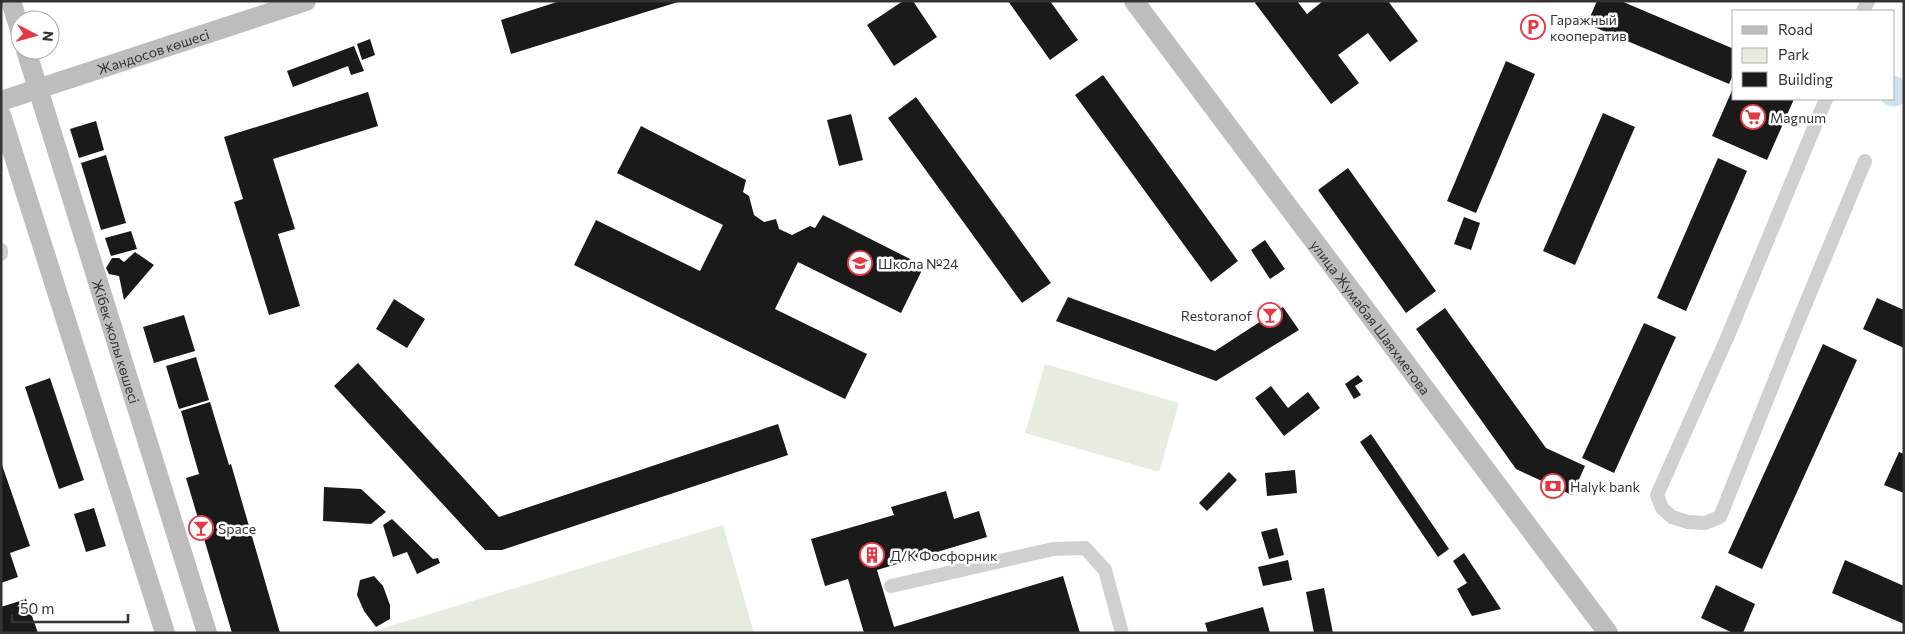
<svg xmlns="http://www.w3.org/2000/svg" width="1905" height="634" font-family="Commissioner,sans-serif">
<rect width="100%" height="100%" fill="#fff"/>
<path fill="#e6ecdf" d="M1045,364L1179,403L1159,472L1025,433Z
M723,525L754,633H367Z"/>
<path fill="#cfe2ee" d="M1894,75L1904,79V103C1895,109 1886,107 1880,99H1894Z"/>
<path fill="#1a1a1a" d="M560,1H678V2L511,54L501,20Z
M903,1H913L937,37L894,66L867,25Z
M1008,1H1050L1078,40L1050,60Z
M1257,1H1297L1307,14L1323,1H1388L1418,41L1390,62L1368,33L1338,55L1359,83L1331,104L1255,3Z
M1597,1H1621L1734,49V73L1729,84L1587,24Z
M370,39L375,55L362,60L357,44Z
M354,46L364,71L351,75L348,66L293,87L287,71Z
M1506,61L1535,74L1476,213L1447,201Z
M1103,75L1238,261L1211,282L1075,95Z
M1734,86V99H1794L1767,160L1712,136Z
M368,92L378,126L273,159L295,229L278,234L300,306L269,315L234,202L243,199L224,137Z
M916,97L1051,283L1022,303L888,118Z
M1603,113L1635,127L1575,265L1543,251Z
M851,114L863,160L839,166L827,120Z
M96,121L104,150L79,158L70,129Z
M641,126L746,180L743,192L749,196L754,215L764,222L776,219L779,229L792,235L810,226L815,228L823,215L924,266L901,313L798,262L775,309L867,354L845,399L574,265L596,220L700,271L723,225L617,173Z
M106,155L126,223L101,230L81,163Z
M1718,158L1747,171L1686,311L1657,298Z
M1348,168L1436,291L1406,313L1318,190Z
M1464,217L1480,223L1471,250L1454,244Z
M131,231L137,249L111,256L105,238Z
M1265,240L1285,269L1270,279L1251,250Z
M135,252L154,265L124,300L119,276L109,274L106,268L112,258H119L124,262Z
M1068,297L1215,351L1283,307L1299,330L1216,381L1056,321Z
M1877,298L1904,310V348L1863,329Z
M394,299L425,319L407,348L376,329Z
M1445,308L1546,448L1585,466L1572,495L1516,469L1416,329Z
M184,315L195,351L154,363L143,327Z
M1644,323L1676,337L1614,473L1582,458Z
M1823,344L1857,360L1762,569L1728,553Z
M196,357L209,400L179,409L166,366Z
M358,363L499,517L778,424L788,455L502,550H485L334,386Z
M1358,375L1363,381L1355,386L1361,395L1354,399L1345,384Z
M50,378L84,480L59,489L25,387Z
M1271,386L1288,408L1308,392L1320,408L1284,436L1255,398Z
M210,402L229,465L231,464L280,633H232L186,478L199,474L181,411Z
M1371,434L1449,549L1438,557L1360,442Z
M1899,452L1904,454V493L1884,485Z
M1,462L30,546L10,553L18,577L1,583Z
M1295,470L1297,493L1267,496L1265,473Z
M1229,472L1237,480L1207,511L1199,503Z
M324,487L361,489L386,512L371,524L323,521Z
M946,491L954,519L979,511L987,537L877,570L894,627L1063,576L1080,633H864L848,579L825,586L811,539L894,515L891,507Z
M94,508L106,546L86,552L74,514Z
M392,519L433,559L438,558L440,563L417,574L407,552L393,557L383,525Z
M1277,528L1284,555L1269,559L1261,532Z
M1464,553L1501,609L1472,616L1457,589L1467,583L1453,561Z
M1288,560L1292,580L1263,586L1258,567Z
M1845,560L1904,586V624L1832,593Z
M374,576L383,586L390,605V619L376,627L364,611L357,595L360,580Z
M1716,585L1755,604L1743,633H1733L1701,618Z
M1324,588L1333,633H1314L1306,592Z
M26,599L38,633H2L1,607Z
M1263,607L1270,633H1208L1205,623Z"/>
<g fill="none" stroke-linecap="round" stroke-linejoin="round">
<path stroke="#d0d0d0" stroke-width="14" d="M1863,11L1868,1
M1826,99L1727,338L1657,495L1662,508L1672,517L1688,522L1705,523L1720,517L1798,322L1865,161
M1,250V254
M891,586L1053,549L1085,548L1105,570L1122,633"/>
<g stroke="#bdbdbd" stroke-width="20">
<path d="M11,1L20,30"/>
<path id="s1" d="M1134,1L1608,633"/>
<path id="s2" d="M26,50L207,633"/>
<path id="s3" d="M1,101L306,1"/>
<path d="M1,115L165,633"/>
</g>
</g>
<defs>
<symbol id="parking-ring" viewBox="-11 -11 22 22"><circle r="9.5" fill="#fff" stroke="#e63946" stroke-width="1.5"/><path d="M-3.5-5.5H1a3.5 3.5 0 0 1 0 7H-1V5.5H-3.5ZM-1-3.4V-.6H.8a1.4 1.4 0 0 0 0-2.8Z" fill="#e63946"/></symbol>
<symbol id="supermarket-ring" viewBox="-11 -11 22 22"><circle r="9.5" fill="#fff" stroke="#e63946" stroke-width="1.5"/><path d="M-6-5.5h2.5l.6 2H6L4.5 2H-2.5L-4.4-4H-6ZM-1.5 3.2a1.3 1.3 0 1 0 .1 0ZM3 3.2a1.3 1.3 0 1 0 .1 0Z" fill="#e63946"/></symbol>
<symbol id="school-ring" viewBox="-11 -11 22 22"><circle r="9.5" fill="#fff" stroke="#e63946" stroke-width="1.5"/><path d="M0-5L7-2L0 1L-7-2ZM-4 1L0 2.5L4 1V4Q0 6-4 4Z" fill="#e63946"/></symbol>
<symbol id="bar-ring" viewBox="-11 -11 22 22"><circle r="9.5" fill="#fff" stroke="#e63946" stroke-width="1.5"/><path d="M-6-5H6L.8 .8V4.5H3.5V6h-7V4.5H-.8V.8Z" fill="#e63946"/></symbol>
<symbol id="bank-ring" viewBox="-11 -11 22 22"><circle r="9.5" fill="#fff" stroke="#e63946" stroke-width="1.5"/><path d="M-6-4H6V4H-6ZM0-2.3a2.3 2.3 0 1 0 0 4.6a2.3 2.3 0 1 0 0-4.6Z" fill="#e63946"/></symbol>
<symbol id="building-ring" viewBox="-11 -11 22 22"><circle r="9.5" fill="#fff" stroke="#e63946" stroke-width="1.5"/><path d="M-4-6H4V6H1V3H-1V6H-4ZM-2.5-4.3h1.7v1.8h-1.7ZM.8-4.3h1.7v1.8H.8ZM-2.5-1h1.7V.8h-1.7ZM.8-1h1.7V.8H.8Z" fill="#e63946"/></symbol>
</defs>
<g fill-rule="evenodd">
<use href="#parking-ring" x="1519" y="13" width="28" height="28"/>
<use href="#supermarket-ring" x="1739" y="103" width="28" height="28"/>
<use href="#school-ring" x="846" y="249" width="28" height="28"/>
<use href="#bar-ring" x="1256" y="301" width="28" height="28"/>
<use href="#bank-ring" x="1539" y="472" width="28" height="28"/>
<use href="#bar-ring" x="187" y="514" width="28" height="28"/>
<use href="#building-ring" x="858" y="541" width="28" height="28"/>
</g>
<g text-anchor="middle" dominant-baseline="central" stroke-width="5" stroke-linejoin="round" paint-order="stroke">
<g font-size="14" fill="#333" stroke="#fff" text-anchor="start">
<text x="1550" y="19">Гаражный<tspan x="1550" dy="16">кооператив</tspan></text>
<text x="1770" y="117">Magnum</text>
<text x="878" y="263">Школа №24</text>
<text x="1252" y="315" text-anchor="end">Restoranof</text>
<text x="1570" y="486">Halyk bank</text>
<text x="218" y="528">Space</text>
<text x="890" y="555">Д/К Фосфорник</text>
</g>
<g font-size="14" fill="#333" stroke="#fff">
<text stroke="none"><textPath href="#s3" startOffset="160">Жандосов көшесі</textPath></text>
<text stroke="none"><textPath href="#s1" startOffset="395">улица Жумабая Шаяхметова</textPath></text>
<text stroke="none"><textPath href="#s2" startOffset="305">Жібек жолы көшесі</textPath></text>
</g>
</g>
<rect width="1905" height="634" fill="none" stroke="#333333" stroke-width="5"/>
<rect x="1732" y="10" width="162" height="90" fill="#ffffff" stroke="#adadad"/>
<rect x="1742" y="26" width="25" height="8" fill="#bdbdbd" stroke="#adadad"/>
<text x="1778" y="35" font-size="15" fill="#333333">Road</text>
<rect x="1742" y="48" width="25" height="15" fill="#e6ecdf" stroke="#adadad"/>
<text x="1778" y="60" font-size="15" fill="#333333">Park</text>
<rect x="1742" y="72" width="25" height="15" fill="#1a1a1a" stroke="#adadad"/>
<text x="1778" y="85" font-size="15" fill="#333333">Building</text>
<g transform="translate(35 35) rotate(96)"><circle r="24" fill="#ffffff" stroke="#adadad"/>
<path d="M0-4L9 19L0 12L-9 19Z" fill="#e63946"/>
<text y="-8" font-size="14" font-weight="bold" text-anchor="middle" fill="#333333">N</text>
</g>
<path d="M12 614v8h116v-8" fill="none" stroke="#333333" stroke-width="2.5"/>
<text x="20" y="614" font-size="15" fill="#333333" stroke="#ffffff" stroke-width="4" paint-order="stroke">50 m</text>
</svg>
